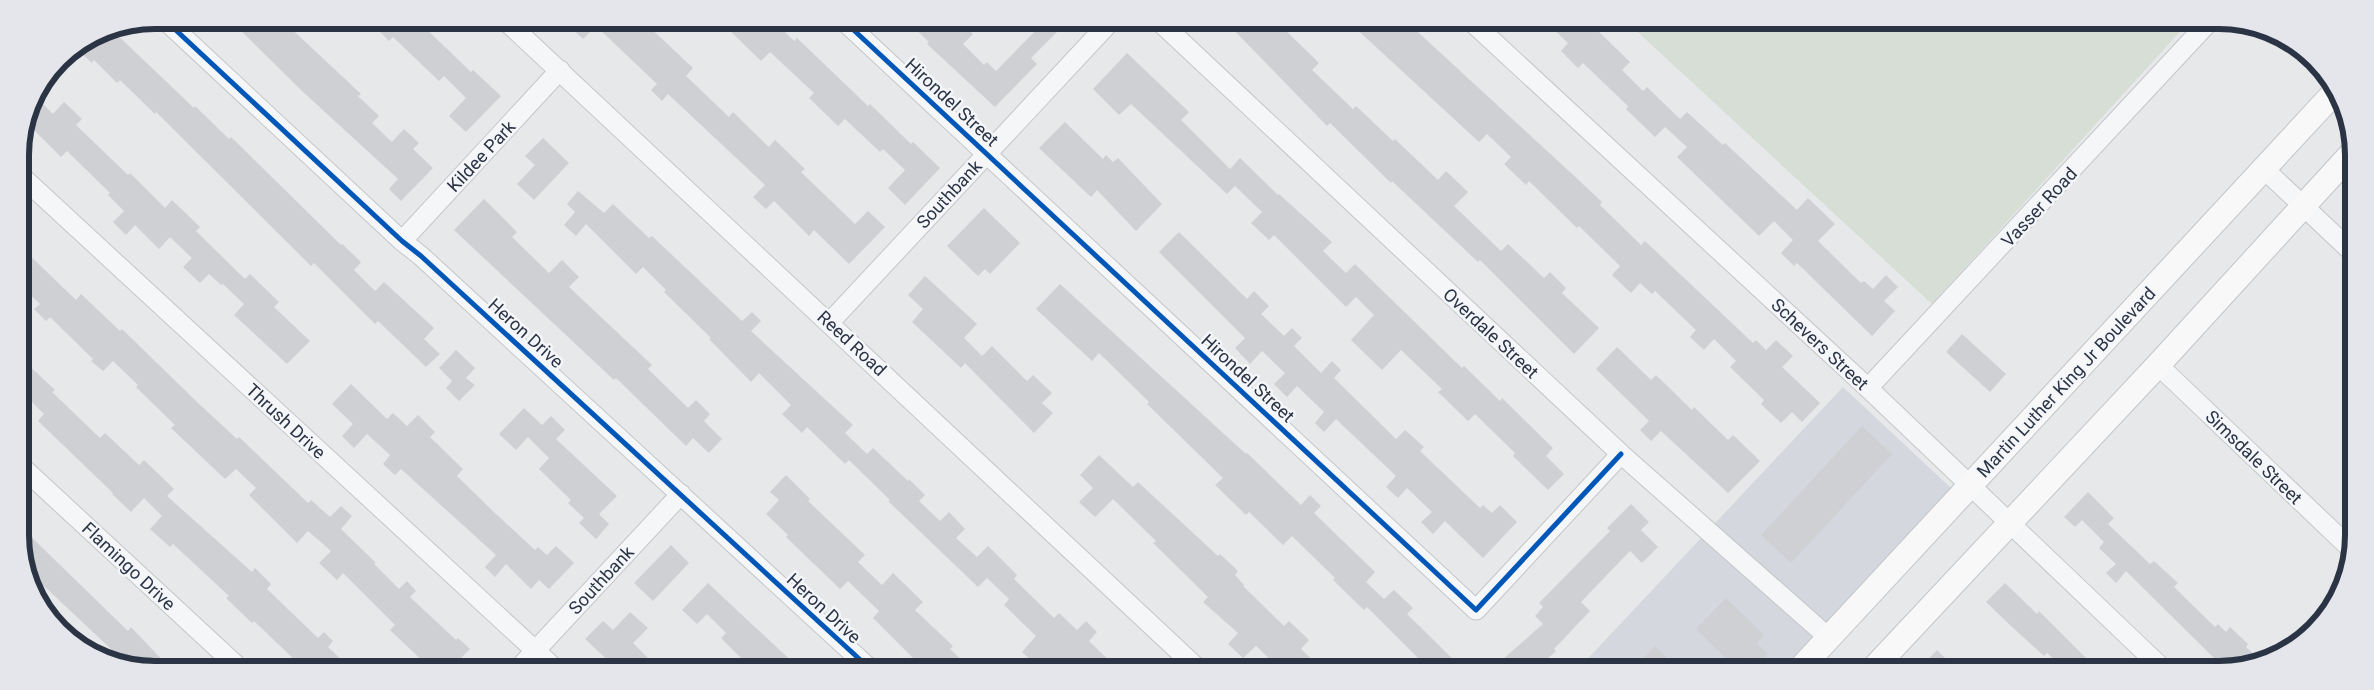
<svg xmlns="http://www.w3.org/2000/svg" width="2374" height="690" font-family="Roboto,sans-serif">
<rect width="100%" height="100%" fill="#e6e8ea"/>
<path fill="#d4d7dd" d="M1843,387L1953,490L1787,669L1579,668Z"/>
<path fill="#d6ded6" d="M1628,23L2187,24L1932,304Z"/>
<path fill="#ced0d3" d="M230,20H282L361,94L358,96L379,116L372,123L392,142L404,129L419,143L413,149L433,168L401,201L389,189L398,179L301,90Z
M368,20L418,21L471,72L473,70L501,96L466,132L449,116L466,98L444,76L439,81L393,37L389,41Z
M580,21H643L693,68L686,76L729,117L733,112L769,147L775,140L805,169L801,172L855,224L868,211L885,227L849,264L814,230L809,236L774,201L766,209L753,197L765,185L668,94L662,101L651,90L657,84L596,26L583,39L572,29Z
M720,21H774L794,41L797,38L868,106L870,104L911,144L913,142L940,168L905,205L888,188L905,170L883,149L880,152L845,119L838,126L809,98L814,93L770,52L761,61Z
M908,22H960L973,34L963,44L984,65L987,62L996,71L1034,32L1024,22H1067L1031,58L1037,64L995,107L927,44L929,42Z
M1226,22H1277L1319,63L1312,70L1353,109L1356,106L1393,141L1395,139L1438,180L1446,171L1468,192L1454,206L1501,251L1508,244L1544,278L1550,272L1566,288L1562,293L1599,328L1574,354L1480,260L1478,262L1392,181L1391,183L1330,123L1327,126Z
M1350,23H1408L1570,172L1602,202L1600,205L1641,245L1645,241L1753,343L1756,340L1766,350L1776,340L1793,356L1782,367L1820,403L1802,422L1792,412L1781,423L1761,404L1764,400L1730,367L1736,361L1714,339L1704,350L1690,337L1696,330L1655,291L1652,294L1640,283L1631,293L1612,275L1620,266L1579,226L1577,228L1529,181L1526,185L1504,164L1511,157L1487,134L1479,142Z
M1547,23H1603L1597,30L1630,62L1622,70L1643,91L1647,87L1680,119L1687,112L1723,145L1725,143L1797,210L1808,198L1835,224L1818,241L1861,283L1864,281L1873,289L1886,275L1898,287L1884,301L1895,311L1872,336L1797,263L1794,266L1781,253L1793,240L1774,221L1759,236L1677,157L1687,147L1665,127L1655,137L1626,109L1628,106L1583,63L1578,68L1561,51L1568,43Z
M111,29L194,108L195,106L229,139L231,137L341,245L342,244L361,262L354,270L375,291L384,282L434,328L424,339L440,354L426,367L378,321L375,324L314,263L311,266L156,112L155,114L120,80L117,83L94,60L92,63L76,48L104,30Z
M1127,53L1189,112L1181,120L1230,169L1240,158L1278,195L1279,194L1332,242L1323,251L1346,273L1355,264L1462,368L1464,366L1500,401L1502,398L1553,448L1546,456L1564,474L1548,490L1513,456L1515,453L1475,414L1468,421L1438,392L1442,389L1401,350L1382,370L1351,340L1374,315L1356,297L1346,307L1274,235L1269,240L1251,223L1262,212L1235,186L1227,194L1131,104L1119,115L1093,89Z
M35,96L53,114L64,102L82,119L76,125L128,175L130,173L165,208L172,200L200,227L196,231L245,279L250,274L279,302L274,307L310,341L287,364L234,315L244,304L223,284L221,285L209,274L200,283L183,267L192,258L170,237L159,249L135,225L126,235L113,222L124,211L108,195L110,193L67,151L61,157L26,122L30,103Z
M1065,122L1103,159L1106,155L1113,162L1118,158L1162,204L1136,231L1097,190L1091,197L1039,148Z
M543,138L569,163L534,200L517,184L535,165L525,156Z
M578,191L604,213L613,204L649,238L652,236L742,321L752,312L761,321L751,331L853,425L845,433L867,454L873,448L908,481L909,479L925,495L919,501L940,521L949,512L965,529L956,538L977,557L988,546L1017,575L1014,579L1054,618L1059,613L1077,630L1086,621L1097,632L1089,641L1116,667H1038L1022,652L1036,636L1004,605L1009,599L987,578L978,587L888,501L890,500L849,460L845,464L807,427L802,433L782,414L791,405L759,373L751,382L709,339L711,338L664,292L666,290L643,267L636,274L586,224L576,236L564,225L575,212L567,204Z
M484,199L517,232L512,237L549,273L562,260L579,277L569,287L652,365L648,369L688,408L696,400L710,414L704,421L722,439L709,453L693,438L686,446L616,378L614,380L454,230Z
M984,208L1020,243L990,274L985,269L978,276L947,246Z
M1179,232L1247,299L1254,291L1269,306L1261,314L1284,336L1292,328L1302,338L1294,346L1321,373L1332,361L1341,370L1334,378L1396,439L1405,430L1424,447L1420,451L1480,508L1483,505L1492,513L1500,505L1517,522L1483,558L1445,521L1433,534L1421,522L1432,512L1407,488L1398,498L1386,487L1396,476L1336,419L1324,432L1315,423L1324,412L1297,386L1287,397L1274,384L1285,373L1262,351L1250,364L1235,348L1245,338L1159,252Z
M21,247L76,300L81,294L120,331L122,329L197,402L237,439L239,437L308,503L311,500L330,517L341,506L352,516L341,529L376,563L374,564L399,589L407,581L416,591L410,597L456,640L458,638L470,649L461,658L469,666H428L390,630L395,625L343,573L337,580L319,563L331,551L308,531L297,543L249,495L256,488L236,469L225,479L171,428L175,425L136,387L138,385L113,361L103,371L91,361L93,359L50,317L46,321L34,309L40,304L21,286Z
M925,276L977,324L964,338L982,356L992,346L1027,381L1033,375L1052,393L1042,403L1053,413L1034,433L965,363L961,368L912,322L923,309L908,295Z
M1060,284L1246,454L1247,453L1301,505L1310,495L1321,506L1314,513L1375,572L1366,582L1384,599L1394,590L1413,608L1407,614L1462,668H1428L1367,607L1364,610L1333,580L1335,578L1292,536L1283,545L1249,512L1246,515L1215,485L1223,478L1147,404L1149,402L1099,353L1092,361L1036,309Z
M1962,334L2006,374L1990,392L1946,352Z
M1617,347L1651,380L1656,375L1692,410L1694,407L1728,440L1733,435L1760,461L1728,493L1661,431L1651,441L1640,430L1649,421L1596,369Z
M456,350L475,368L466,378L475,385L459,401L446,388L452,381L439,368Z
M21,358L55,390L52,392L100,438L105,433L139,465L144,460L174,489L167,496L252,572L255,568L271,584L267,589L318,638L324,632L333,641L328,647L348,666H301L254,621L252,623L226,598L229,596L173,544L170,547L150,529L162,516L144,498L131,512L112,494L113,493L38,421L44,414L22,392Z
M351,384L387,419L393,413L407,426L418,415L435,432L430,437L463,469L457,476L495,513L535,550L538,547L547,555L556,546L574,563L549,589L539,580L531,589L506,564L495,577L485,567L496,555L401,469L395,475L383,464L390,455L367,434L354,448L342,436L353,424L332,404Z
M524,408L542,425L551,416L565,430L556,439L617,496L599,514L609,524L596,539L579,523L584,518L568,503L571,500L539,469L549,458L528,437L516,450L499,434Z
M1862,426L1892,454L1791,563L1761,535Z
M1099,455L1133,487L1138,482L1218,556L1220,554L1238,571L1235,575L1244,585L1243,586L1284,626L1289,621L1309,640L1301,649L1321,668H1279L1256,646L1243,658L1228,644L1238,633L1203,602L1208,597L1153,543L1156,541L1113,499L1095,517L1079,502L1093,488L1080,475Z
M786,475L810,499L808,501L865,555L858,562L882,585L893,573L923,602L915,610L953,646L950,649L969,667H922L873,618L879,611L848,581L840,589L786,537L788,535L766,514L779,500L770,492Z
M2088,492L2114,518L2108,524L2150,564L2154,561L2178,583L2174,587L2215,627L2218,624L2226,632L2230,627L2248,644L2246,647L2258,658L2227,670H2211L2218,662L2126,571L2116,583L2106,573L2116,564L2099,548L2104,542L2082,520L2075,527L2064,517Z
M1631,504L1649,522L1641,530L1658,547L1642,563L1630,551L1581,602L1590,611L1554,649L1556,651L1537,668H1493L1543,624L1535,616L1543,607L1539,603L1610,531L1607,528Z
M22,528L128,631L131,627L168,666L121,665L108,652L111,649L28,571L23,561Z
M671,545L689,563L653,601L634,583Z
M708,583L742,615L798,667H750L721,638L726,633L707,614L697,624L682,610Z
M2005,583L2037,614L2039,611L2097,669H2064L2047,653L2044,656L2010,625L1986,602Z
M1726,598L1764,635L1757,643L1768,654L1755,667L1745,657L1735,667L1696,629Z
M630,612L648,628L633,643L657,667L614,666L585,639L603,621L613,630Z
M1655,646L1679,669H1633Z
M1937,650L1956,669H1919Z"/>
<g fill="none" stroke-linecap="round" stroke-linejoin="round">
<defs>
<path id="minor" d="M165,20L402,241L421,256L868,667
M506,21L1197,668
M844,21L1476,610L1621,454
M1160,22L1621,454L1828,637
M1473,23L1868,388L2164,670
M2264,169L2351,251
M20,175L552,666
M402,241L560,70
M830,322L1110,22
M2158,365L2350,548
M1868,388L2207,24
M22,467L237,666
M521,666L681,494"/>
<path id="major" d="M1800,669L2333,94
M1873,669L2158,365L2351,154"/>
</defs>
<use href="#minor" stroke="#c4c6c8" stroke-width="21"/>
<use href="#major" stroke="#c2c5c8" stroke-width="26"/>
<use href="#minor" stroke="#f5f6f7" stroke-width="19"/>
<use href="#major" stroke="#f8f8f8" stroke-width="24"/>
<defs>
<path id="cycleway" d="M165,20L402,241L421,256L868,667
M844,21L1476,610L1621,454"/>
</defs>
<use href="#cycleway" stroke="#f4f6f9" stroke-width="8"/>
<use href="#cycleway" stroke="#0057b8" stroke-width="5"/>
</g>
<g text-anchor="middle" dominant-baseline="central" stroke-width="5" stroke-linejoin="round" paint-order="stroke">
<g font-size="18" fill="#2b3445" stroke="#f4f6f9">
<text transform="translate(952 102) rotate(43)">Hirondel Street</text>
<text transform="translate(481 156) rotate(-47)">Kildee Park</text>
<text transform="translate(949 194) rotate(-47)">Southbank</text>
<text transform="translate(2039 207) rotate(-47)">Vasser Road</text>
<text transform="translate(526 333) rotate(42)">Heron Drive</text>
<text transform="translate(1491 333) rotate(43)">Overdale Street</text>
<text transform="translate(852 343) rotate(43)">Reed Road</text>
<text transform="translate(1820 344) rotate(43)">Schevers Street</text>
<text transform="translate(1248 378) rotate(43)">Hirondel Street</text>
<text transform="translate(2066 382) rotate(-47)">Martin Luther King Jr Boulevard</text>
<text transform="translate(286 421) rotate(43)">Thrush Drive</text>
<text transform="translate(2254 457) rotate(44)">Simsdale Street</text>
<text transform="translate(129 566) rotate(43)">Flamingo Drive</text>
<text transform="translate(601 580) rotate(-47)">Southbank</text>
<text transform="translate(824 608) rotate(43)">Heron Drive</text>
</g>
</g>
<path d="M0 0H2374V690H0ZM155 29H2219A126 126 0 0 1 2345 155V535A126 126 0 0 1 2219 661H155A126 126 0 0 1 29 535V155A126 126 0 0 1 155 29Z" fill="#e4e6eb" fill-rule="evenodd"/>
<path fill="none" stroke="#2b3445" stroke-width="6" d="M155 29H2219A126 126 0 0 1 2345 155V535A126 126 0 0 1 2219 661H155A126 126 0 0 1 29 535V155A126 126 0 0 1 155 29Z"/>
</svg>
